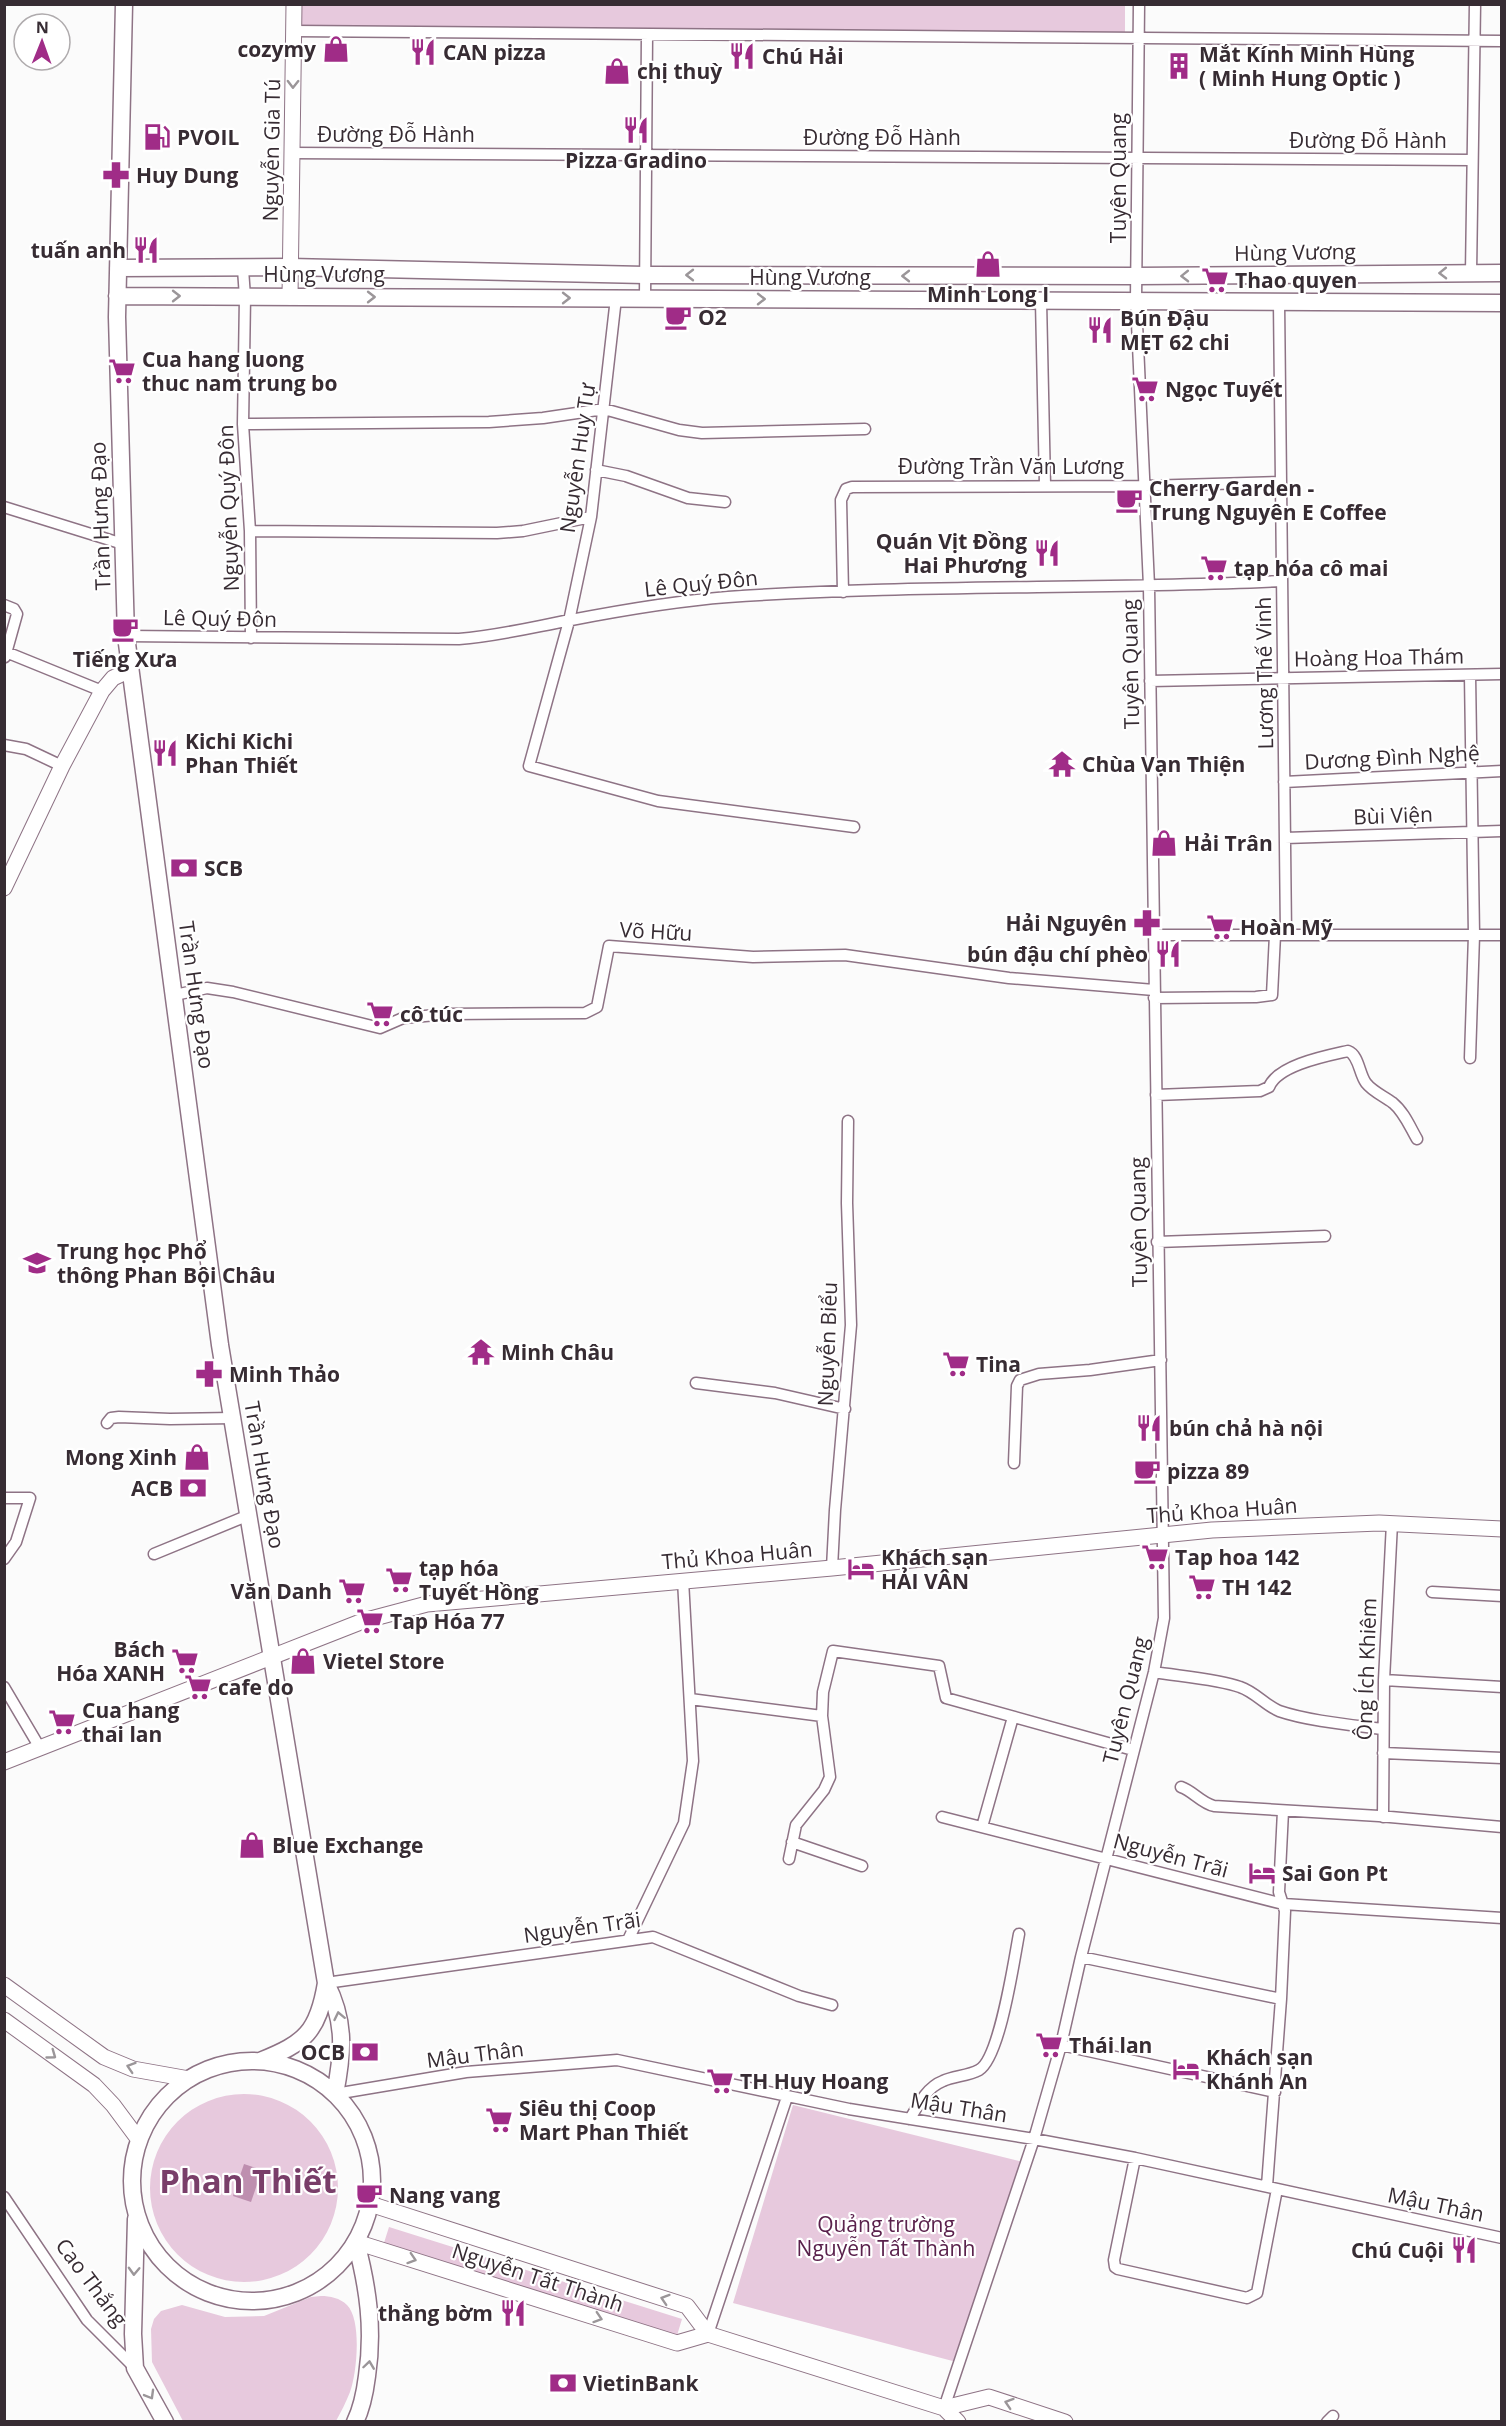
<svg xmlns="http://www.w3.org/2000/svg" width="1506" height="2426" font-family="'Open Sans',sans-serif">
<rect width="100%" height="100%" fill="#fbfbfb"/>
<path fill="#e7c9dd" d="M301,4L1125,5V34L301,27Z
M150 2188a94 94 0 1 1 188 0a94 94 0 1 1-188 0Z
M793,2105L1023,2162L964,2364L733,2303Z
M389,2227L682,2319L675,2342L383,2246Z
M321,2296C330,2296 340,2298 347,2305C362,2320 357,2373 350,2392C346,2402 341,2412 336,2421H183L152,2362L151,2329L154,2319L161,2311L182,2305L225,2317L264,2316L311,2297Z"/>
<path fill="#be8faf" d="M244,2164L262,2170L251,2202L233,2196Z"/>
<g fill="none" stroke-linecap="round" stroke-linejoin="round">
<defs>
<path id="street" d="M294,31L1502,41
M291,153L1472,160
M243,269L245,297L243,424L250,531L251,638
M1471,273L1475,4
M616,298L591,517L569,621L529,766L658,801L854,827
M645,299L647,34
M1041,301L1045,485
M1279,302L1286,935
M243,424L489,422L543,418L604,409L679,430L702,433L865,429
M596,470L626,476L688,498L725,502
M4,507L123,544
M250,531L497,533L523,531L591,517
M843,592L841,500L846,489L852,487L1145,486L1281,482
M4,605L14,609L17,614L5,657
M126,636L459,639C498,636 533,627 571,620C623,610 675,601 728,597C912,584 1098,590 1282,581
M6,652L102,691
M1150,681L1502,674
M4,745L26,749L62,766
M1284,782L1502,771
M1285,838L1502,831
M1154,935H1502
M175,995L207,988L233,992L380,1028L403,1018L447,1014L585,1013L597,1007L609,946L753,957L845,955L1009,978L1154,990
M1154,998L1256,997L1272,995L1275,935
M1470,1058L1474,935L1470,675
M1156,1095L1260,1091L1269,1087C1278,1065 1326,1056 1348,1051C1359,1055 1359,1074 1366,1083C1373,1092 1384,1096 1393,1103C1404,1112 1410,1127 1417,1139
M1157,1242L1325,1236
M696,1383L775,1393L845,1409
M107,1423L111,1418L119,1417L170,1419L233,1418
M1014,1463L1017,1386L1020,1380L1039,1374L1090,1370L1161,1360
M4,1498H30L16,1542L4,1559
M154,1554L249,1515
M832,1568L835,1510L851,1325L847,1203L848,1121
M1432,1592L1502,1596
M1154,1672C1178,1676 1219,1679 1240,1687C1255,1692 1265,1705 1279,1711C1308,1721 1352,1725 1383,1729
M1384,1680L1502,1687
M4,1687L40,1748
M690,1699L822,1716
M1383,1753L1502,1758
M1181,1787C1193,1791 1201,1803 1214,1806L1379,1816L1502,1827
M942,1817L1283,1904L1502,1918
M1383,1817L1384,1680L1392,1523
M982,1827L1013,1717
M792,1842L862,1866
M789,1859L796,1825L824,1790L830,1777L822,1716L823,1692L833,1651L939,1666L946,1698L1133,1750
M628,1940L684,1823L693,1761L683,1580
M1081,1957L1281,1999
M326,1983L653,1937L799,1996L832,2005
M1061,2045L1275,2092
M335,2094L466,2072L617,2060L849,2109L1034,2139L1135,2158L1502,2238
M910,2119C918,2105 927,2087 943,2081C954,2076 968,2076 979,2070C1000,2058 1014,1960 1019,1934
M1135,2158L1114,2260L1115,2267L1118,2269L1247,2298L1257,2293L1277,2189
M1267,2186L1281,1999L1285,1911L1279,1892L1283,1811
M4,2197L87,2320L135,2368
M708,2334L787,2097
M944,2408L1034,2139L1061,2045L1081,1957L1154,1672L1164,1618L1149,586L1136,301L1139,4
M1327,2422L1333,2416"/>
<path id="secondary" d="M290,297L294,4
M4,888L62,766L102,691L113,678L130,670
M4,1762L363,1621L427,1604L832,1568L1212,1530L1379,1523L1502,1529
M4,1985L104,2057L133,2069L189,2079
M4,2020L94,2085L113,2105L139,2140
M370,2204L687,2306L708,2334
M356,2242L677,2343L708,2334L944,2408L958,2422
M944,2408L989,2397L1065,2422"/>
<path id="primary" d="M124,4L117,317L126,636L220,1345L326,1983C346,2022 343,2052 335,2094
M118,268L290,267L645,275L1137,276L1502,273
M117,296L1502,303
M260,2061C305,2043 318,2032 326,1983
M132 2181a120 120 0 1 1 240 0a120 120 0 1 1-240 0Z
M136,2219L133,2334L135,2368L165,2422
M355,2422C362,2408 365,2392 367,2376C374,2329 368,2288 356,2242"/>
</defs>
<use href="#street" stroke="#8e7385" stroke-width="13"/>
<use href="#secondary" stroke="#8e7385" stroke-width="17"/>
<use href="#primary" stroke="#8e7385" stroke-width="19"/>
<use href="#street" stroke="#fff" stroke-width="10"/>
<use href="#secondary" stroke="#fff" stroke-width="15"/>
<use href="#primary" stroke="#fff" stroke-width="16"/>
</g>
<defs><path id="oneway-chevron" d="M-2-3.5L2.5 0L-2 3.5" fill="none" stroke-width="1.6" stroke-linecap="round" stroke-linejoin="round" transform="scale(1.5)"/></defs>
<g stroke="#9b9699">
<use href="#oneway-chevron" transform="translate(293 84) rotate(91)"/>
<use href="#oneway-chevron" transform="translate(1443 273) rotate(179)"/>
<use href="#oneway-chevron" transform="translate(690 275) rotate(-180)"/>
<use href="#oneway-chevron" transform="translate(906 276) rotate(-180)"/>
<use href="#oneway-chevron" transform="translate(1185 276) rotate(179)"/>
<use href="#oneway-chevron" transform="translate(176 296)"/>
<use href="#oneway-chevron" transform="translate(371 297)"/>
<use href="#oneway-chevron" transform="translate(566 298)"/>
<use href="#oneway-chevron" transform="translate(761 299)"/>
<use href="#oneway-chevron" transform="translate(339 2016) rotate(-102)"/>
<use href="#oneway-chevron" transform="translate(52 2055) rotate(36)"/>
<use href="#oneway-chevron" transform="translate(131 2067) rotate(-162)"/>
<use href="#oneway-chevron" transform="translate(412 2259) rotate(18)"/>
<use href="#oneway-chevron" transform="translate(134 2271) rotate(92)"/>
<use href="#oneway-chevron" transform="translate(665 2299) rotate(-162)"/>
<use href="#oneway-chevron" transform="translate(598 2318) rotate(18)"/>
<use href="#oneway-chevron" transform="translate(369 2365) rotate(-82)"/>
<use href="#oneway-chevron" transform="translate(150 2395) rotate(60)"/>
<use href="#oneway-chevron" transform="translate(1009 2403) rotate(-162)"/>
</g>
<defs>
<symbol id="shop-bare" viewBox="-9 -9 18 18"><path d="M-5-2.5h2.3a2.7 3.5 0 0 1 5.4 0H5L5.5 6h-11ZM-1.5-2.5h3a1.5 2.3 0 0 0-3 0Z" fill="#a02c87" stroke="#fff" stroke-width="2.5" paint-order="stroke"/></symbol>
<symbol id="restaurant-bare" viewBox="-9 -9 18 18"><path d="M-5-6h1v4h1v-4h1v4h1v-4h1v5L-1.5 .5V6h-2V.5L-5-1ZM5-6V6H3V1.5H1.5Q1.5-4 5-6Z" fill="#a02c87" stroke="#fff" stroke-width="2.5" paint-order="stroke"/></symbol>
<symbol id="building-bare" viewBox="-9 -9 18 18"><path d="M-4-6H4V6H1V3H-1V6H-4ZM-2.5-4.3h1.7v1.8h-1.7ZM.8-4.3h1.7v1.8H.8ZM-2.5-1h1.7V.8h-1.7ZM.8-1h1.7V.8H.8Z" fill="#a02c87" stroke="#fff" stroke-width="2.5" paint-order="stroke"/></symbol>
<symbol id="fuel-bare" viewBox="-9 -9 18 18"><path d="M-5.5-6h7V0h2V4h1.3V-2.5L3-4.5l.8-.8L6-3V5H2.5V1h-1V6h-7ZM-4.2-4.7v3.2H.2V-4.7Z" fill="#a02c87" stroke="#fff" stroke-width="2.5" paint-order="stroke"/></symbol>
<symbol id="pharmacy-bare" viewBox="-9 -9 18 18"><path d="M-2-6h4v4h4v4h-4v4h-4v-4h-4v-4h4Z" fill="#a02c87" stroke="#fff" stroke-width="2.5" paint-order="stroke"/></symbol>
<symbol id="supermarket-bare" viewBox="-9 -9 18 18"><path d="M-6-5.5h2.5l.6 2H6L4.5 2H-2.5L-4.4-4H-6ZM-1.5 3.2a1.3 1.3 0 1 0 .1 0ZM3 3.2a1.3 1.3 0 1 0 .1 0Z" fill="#a02c87" stroke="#fff" stroke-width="2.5" paint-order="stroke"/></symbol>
<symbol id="cafe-bare" viewBox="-9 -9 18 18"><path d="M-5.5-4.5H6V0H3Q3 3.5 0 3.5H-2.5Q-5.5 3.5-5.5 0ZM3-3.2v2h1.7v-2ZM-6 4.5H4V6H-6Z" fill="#a02c87" stroke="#fff" stroke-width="2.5" paint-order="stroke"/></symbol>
<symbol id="temple-bare" viewBox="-9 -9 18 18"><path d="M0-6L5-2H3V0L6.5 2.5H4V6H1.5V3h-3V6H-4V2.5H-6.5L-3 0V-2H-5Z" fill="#a02c87" stroke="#fff" stroke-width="2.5" paint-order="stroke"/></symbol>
<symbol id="bank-bare" viewBox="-9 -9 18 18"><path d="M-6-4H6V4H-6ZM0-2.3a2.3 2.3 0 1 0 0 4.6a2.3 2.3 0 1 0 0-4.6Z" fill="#a02c87" stroke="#fff" stroke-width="2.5" paint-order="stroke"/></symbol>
<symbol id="school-bare" viewBox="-9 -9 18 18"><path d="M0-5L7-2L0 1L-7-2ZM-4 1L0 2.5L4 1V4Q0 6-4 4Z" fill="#a02c87" stroke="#fff" stroke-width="2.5" paint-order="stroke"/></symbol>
<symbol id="hotel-bare" viewBox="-9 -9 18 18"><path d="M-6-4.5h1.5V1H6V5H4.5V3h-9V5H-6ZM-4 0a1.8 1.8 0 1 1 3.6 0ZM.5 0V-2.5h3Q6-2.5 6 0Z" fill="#a02c87" stroke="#fff" stroke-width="2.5" paint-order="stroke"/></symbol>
</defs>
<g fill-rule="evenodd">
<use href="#shop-bare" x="317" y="30" width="38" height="38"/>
<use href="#restaurant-bare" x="404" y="33" width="38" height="38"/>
<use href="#restaurant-bare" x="723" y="37" width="38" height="38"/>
<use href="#building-bare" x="1160" y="47" width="38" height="38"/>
<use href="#shop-bare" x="598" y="52" width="38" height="38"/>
<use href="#restaurant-bare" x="617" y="111" width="38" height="38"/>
<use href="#fuel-bare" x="138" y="118" width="38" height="38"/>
<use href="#pharmacy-bare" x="97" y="156" width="38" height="38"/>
<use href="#restaurant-bare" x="127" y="231" width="38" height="38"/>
<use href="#shop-bare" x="969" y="245" width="38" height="38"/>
<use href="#supermarket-bare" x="1196" y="261" width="38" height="38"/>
<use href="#cafe-bare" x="659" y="298" width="38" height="38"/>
<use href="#restaurant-bare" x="1081" y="311" width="38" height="38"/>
<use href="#supermarket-bare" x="103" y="352" width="38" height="38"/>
<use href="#supermarket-bare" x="1126" y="370" width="38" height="38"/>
<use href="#cafe-bare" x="1110" y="481" width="38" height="38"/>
<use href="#restaurant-bare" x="1028" y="534" width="38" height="38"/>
<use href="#supermarket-bare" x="1195" y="549" width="38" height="38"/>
<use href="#cafe-bare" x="106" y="610" width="38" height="38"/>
<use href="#restaurant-bare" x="146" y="734" width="38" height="38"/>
<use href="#temple-bare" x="1043" y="745" width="38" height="38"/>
<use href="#shop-bare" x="1145" y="824" width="38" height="38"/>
<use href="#bank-bare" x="165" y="849" width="38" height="38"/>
<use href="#pharmacy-bare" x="1128" y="904" width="38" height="38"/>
<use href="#supermarket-bare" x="1201" y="908" width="38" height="38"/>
<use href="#restaurant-bare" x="1149" y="935" width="38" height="38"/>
<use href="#supermarket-bare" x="361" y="995" width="38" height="38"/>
<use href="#school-bare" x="18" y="1244" width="38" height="38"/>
<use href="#temple-bare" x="462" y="1333" width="38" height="38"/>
<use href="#supermarket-bare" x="937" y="1345" width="38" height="38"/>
<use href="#pharmacy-bare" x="190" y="1355" width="38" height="38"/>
<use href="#restaurant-bare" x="1130" y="1409" width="38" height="38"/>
<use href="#shop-bare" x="178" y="1438" width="38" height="38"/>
<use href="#cafe-bare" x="1128" y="1452" width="38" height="38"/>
<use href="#bank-bare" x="174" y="1469" width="38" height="38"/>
<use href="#supermarket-bare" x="1136" y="1538" width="38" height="38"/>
<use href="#hotel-bare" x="842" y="1550" width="38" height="38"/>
<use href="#supermarket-bare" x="380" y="1561" width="38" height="38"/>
<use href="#supermarket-bare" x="1183" y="1568" width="38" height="38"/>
<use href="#supermarket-bare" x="333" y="1572" width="38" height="38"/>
<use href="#supermarket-bare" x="351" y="1602" width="38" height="38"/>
<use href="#supermarket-bare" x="166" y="1642" width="38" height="38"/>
<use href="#shop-bare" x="284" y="1642" width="38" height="38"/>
<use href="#supermarket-bare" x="179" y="1668" width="38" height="38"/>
<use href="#supermarket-bare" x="43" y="1703" width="38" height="38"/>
<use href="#shop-bare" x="233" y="1826" width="38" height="38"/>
<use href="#hotel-bare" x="1243" y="1854" width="38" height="38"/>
<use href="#supermarket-bare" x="1030" y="2026" width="38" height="38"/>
<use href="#bank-bare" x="346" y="2033" width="38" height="38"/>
<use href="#hotel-bare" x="1167" y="2050" width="38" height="38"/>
<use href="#supermarket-bare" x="701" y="2062" width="38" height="38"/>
<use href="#supermarket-bare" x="480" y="2101" width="38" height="38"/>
<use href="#cafe-bare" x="350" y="2176" width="38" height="38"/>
<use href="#restaurant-bare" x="1445" y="2231" width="38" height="38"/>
<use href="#restaurant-bare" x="494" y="2294" width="38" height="38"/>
<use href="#bank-bare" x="544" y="2364" width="38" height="38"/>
</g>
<g text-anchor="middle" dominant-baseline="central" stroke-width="4.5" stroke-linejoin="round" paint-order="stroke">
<g font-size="21" font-weight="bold" fill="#372c33" stroke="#fff" text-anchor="start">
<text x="316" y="49" text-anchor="end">cozymy</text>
<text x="443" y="52">CAN pizza</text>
<text x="1199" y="54">Mắt Kính Minh Hùng<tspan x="1199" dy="24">( Minh Hung Optic )</tspan></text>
<text x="762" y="56">Chú Hải</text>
<text x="637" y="71">chị thuỳ</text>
<text x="177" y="137">PVOIL</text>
<text x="636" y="160" text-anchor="middle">Pizza Gradino</text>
<text x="136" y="175">Huy Dung</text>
<text x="126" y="250" text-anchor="end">tuấn anh</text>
<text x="1235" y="280">Thao quyen</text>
<text x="988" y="294" text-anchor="middle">Minh Long I</text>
<text x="698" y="317">O2</text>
<text x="1120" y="318">Bún Đậu<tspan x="1120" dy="24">MẸT 62 chi</tspan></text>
<text x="142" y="359">Cua hang luong<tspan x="142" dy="24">thuc nam trung bo</tspan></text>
<text x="1165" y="389">Ngọc Tuyết</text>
<text x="1149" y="488">Cherry Garden -<tspan x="1149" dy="24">Trung Nguyên E Coffee</tspan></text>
<text x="1027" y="541" text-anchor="end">Quán Vịt Đồng<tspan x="1027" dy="24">Hai Phương</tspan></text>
<text x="1234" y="568">tạp hóa cô mai</text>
<text x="125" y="659" text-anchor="middle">Tiếng Xưa</text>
<text x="185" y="741">Kichi Kichi<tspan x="185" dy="24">Phan Thiết</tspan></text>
<text x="1082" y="764">Chùa Vạn Thiện</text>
<text x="1184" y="843">Hải Trân</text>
<text x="204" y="868">SCB</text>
<text x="1127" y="923" text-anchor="end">Hải Nguyên</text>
<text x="1240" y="927">Hoàn Mỹ</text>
<text x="1148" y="954" text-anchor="end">bún đậu chí phèo</text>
<text x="400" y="1014">cô túc</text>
<text x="57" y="1251">Trung học Phổ<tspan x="57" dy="24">thông Phan Bội Châu</tspan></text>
<text x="501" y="1352">Minh Châu</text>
<text x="976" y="1364">Tina</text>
<text x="229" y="1374">Minh Thảo</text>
<text x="1169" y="1428">bún chả hà nội</text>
<text x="177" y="1457" text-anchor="end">Mong Xinh</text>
<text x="1167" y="1471">pizza 89</text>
<text x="173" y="1488" text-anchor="end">ACB</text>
<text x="881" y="1557">Khách sạn<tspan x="881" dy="24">HẢI VÂN</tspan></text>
<text x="1175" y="1557">Tap hoa 142</text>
<text x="419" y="1568">tạp hóa<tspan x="419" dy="24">Tuyết Hồng</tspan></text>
<text x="1222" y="1587">TH 142</text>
<text x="332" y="1591" text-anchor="end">Văn Danh</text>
<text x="390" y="1621">Tap Hóa 77</text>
<text x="165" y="1649" text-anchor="end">Bách<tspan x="165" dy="24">Hóa XANH</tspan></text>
<text x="323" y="1661">Vietel Store</text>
<text x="218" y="1687">cafe do</text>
<text x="82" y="1710">Cua hang<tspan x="82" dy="24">thai lan</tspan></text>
<text x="272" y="1845">Blue Exchange</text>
<text x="1282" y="1873">Sai Gon Pt</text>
<text x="1069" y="2045">Thái lan</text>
<text x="345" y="2052" text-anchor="end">OCB</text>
<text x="1206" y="2057">Khách sạn<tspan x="1206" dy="24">Khánh An</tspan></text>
<text x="740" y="2081">TH Huy Hoang</text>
<text x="519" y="2108">Siêu thị Coop<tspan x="519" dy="24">Mart Phan Thiết</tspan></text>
<text x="389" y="2195">Nang vang</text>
<text x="1444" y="2250" text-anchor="end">Chú Cuội</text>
<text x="493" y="2313" text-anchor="end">thằng bờm</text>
<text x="583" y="2383">VietinBank</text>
</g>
<g font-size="21" fill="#372c33" stroke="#fff">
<text x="396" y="134">Đường Đỗ Hành</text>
<text x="882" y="137">Đường Đỗ Hành</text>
<text x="1368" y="140">Đường Đỗ Hành</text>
<text transform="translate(271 150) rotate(-89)">Nguyễn Gia Tú</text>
<text transform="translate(1118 178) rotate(-90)">Tuyên Quang</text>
<text transform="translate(1295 252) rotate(-1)">Hùng Vương</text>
<text x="324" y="274">Hùng Vương</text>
<text x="810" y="277">Hùng Vương</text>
<text transform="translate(577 458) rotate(-82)">Nguyễn Huy Tự</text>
<text x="1011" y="466">Đường Trần Văn Lương</text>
<text transform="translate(228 508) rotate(-92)">Nguyễn Quý Đôn</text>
<text transform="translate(100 516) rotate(-92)">Trần Hưng Đạo</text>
<text transform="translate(701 583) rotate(-6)">Lê Quý Đôn</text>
<text transform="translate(220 618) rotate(1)">Lê Quý Đôn</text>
<text transform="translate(1379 657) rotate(-1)">Hoàng Hoa Thám</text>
<text transform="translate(1130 664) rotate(-91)">Tuyên Quang</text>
<text transform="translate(1264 673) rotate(-91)">Lương Thế Vinh</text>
<text transform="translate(1392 757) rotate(-3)">Dương Đình Nghệ</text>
<text transform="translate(1393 815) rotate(-2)">Bùi Viện</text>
<text transform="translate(656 931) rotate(3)">Võ Hữu</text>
<text transform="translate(197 995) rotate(82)">Trần Hưng Đạo</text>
<text transform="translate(1138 1222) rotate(-91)">Tuyên Quang</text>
<text transform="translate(827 1344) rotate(-88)">Nguyễn Biểu</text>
<text transform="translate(265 1475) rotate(80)">Trần Hưng Đạo</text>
<text transform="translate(1222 1510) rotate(-4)">Thủ Khoa Huân</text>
<text transform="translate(737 1555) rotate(-5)">Thủ Khoa Huân</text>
<text transform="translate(1366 1669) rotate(-88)">Ông Ích Khiêm</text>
<text transform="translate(1125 1700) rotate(-76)">Tuyên Quang</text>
<text transform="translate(1171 1855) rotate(15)">Nguyễn Trãi</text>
<text transform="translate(582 1927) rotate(-8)">Nguyễn Trãi</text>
<text transform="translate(475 2054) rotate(-7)">Mậu Thân</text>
<text transform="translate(959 2107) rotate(9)">Mậu Thân</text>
<text transform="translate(1436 2204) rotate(12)">Mậu Thân</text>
<text transform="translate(538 2277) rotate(18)">Nguyễn Tất Thành</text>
<text transform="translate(92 2282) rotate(53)">Cao Thắng</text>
</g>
<g font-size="21" fill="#5a214c" stroke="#fff">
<text x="886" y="2224">Quảng trường<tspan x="886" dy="24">Nguyễn Tất Thành</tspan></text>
</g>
<g font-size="33" font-weight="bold" fill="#793e69" stroke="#fff">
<text x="248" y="2180">Phan Thiết</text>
</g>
</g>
<rect width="1506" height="2426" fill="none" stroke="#372c33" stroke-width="12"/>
<g transform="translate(42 42) rotate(1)"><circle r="28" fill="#ffffff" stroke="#afabad" stroke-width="1.5"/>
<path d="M0-4.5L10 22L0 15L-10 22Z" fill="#a02c87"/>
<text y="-9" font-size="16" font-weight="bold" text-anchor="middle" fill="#372c33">N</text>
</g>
</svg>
